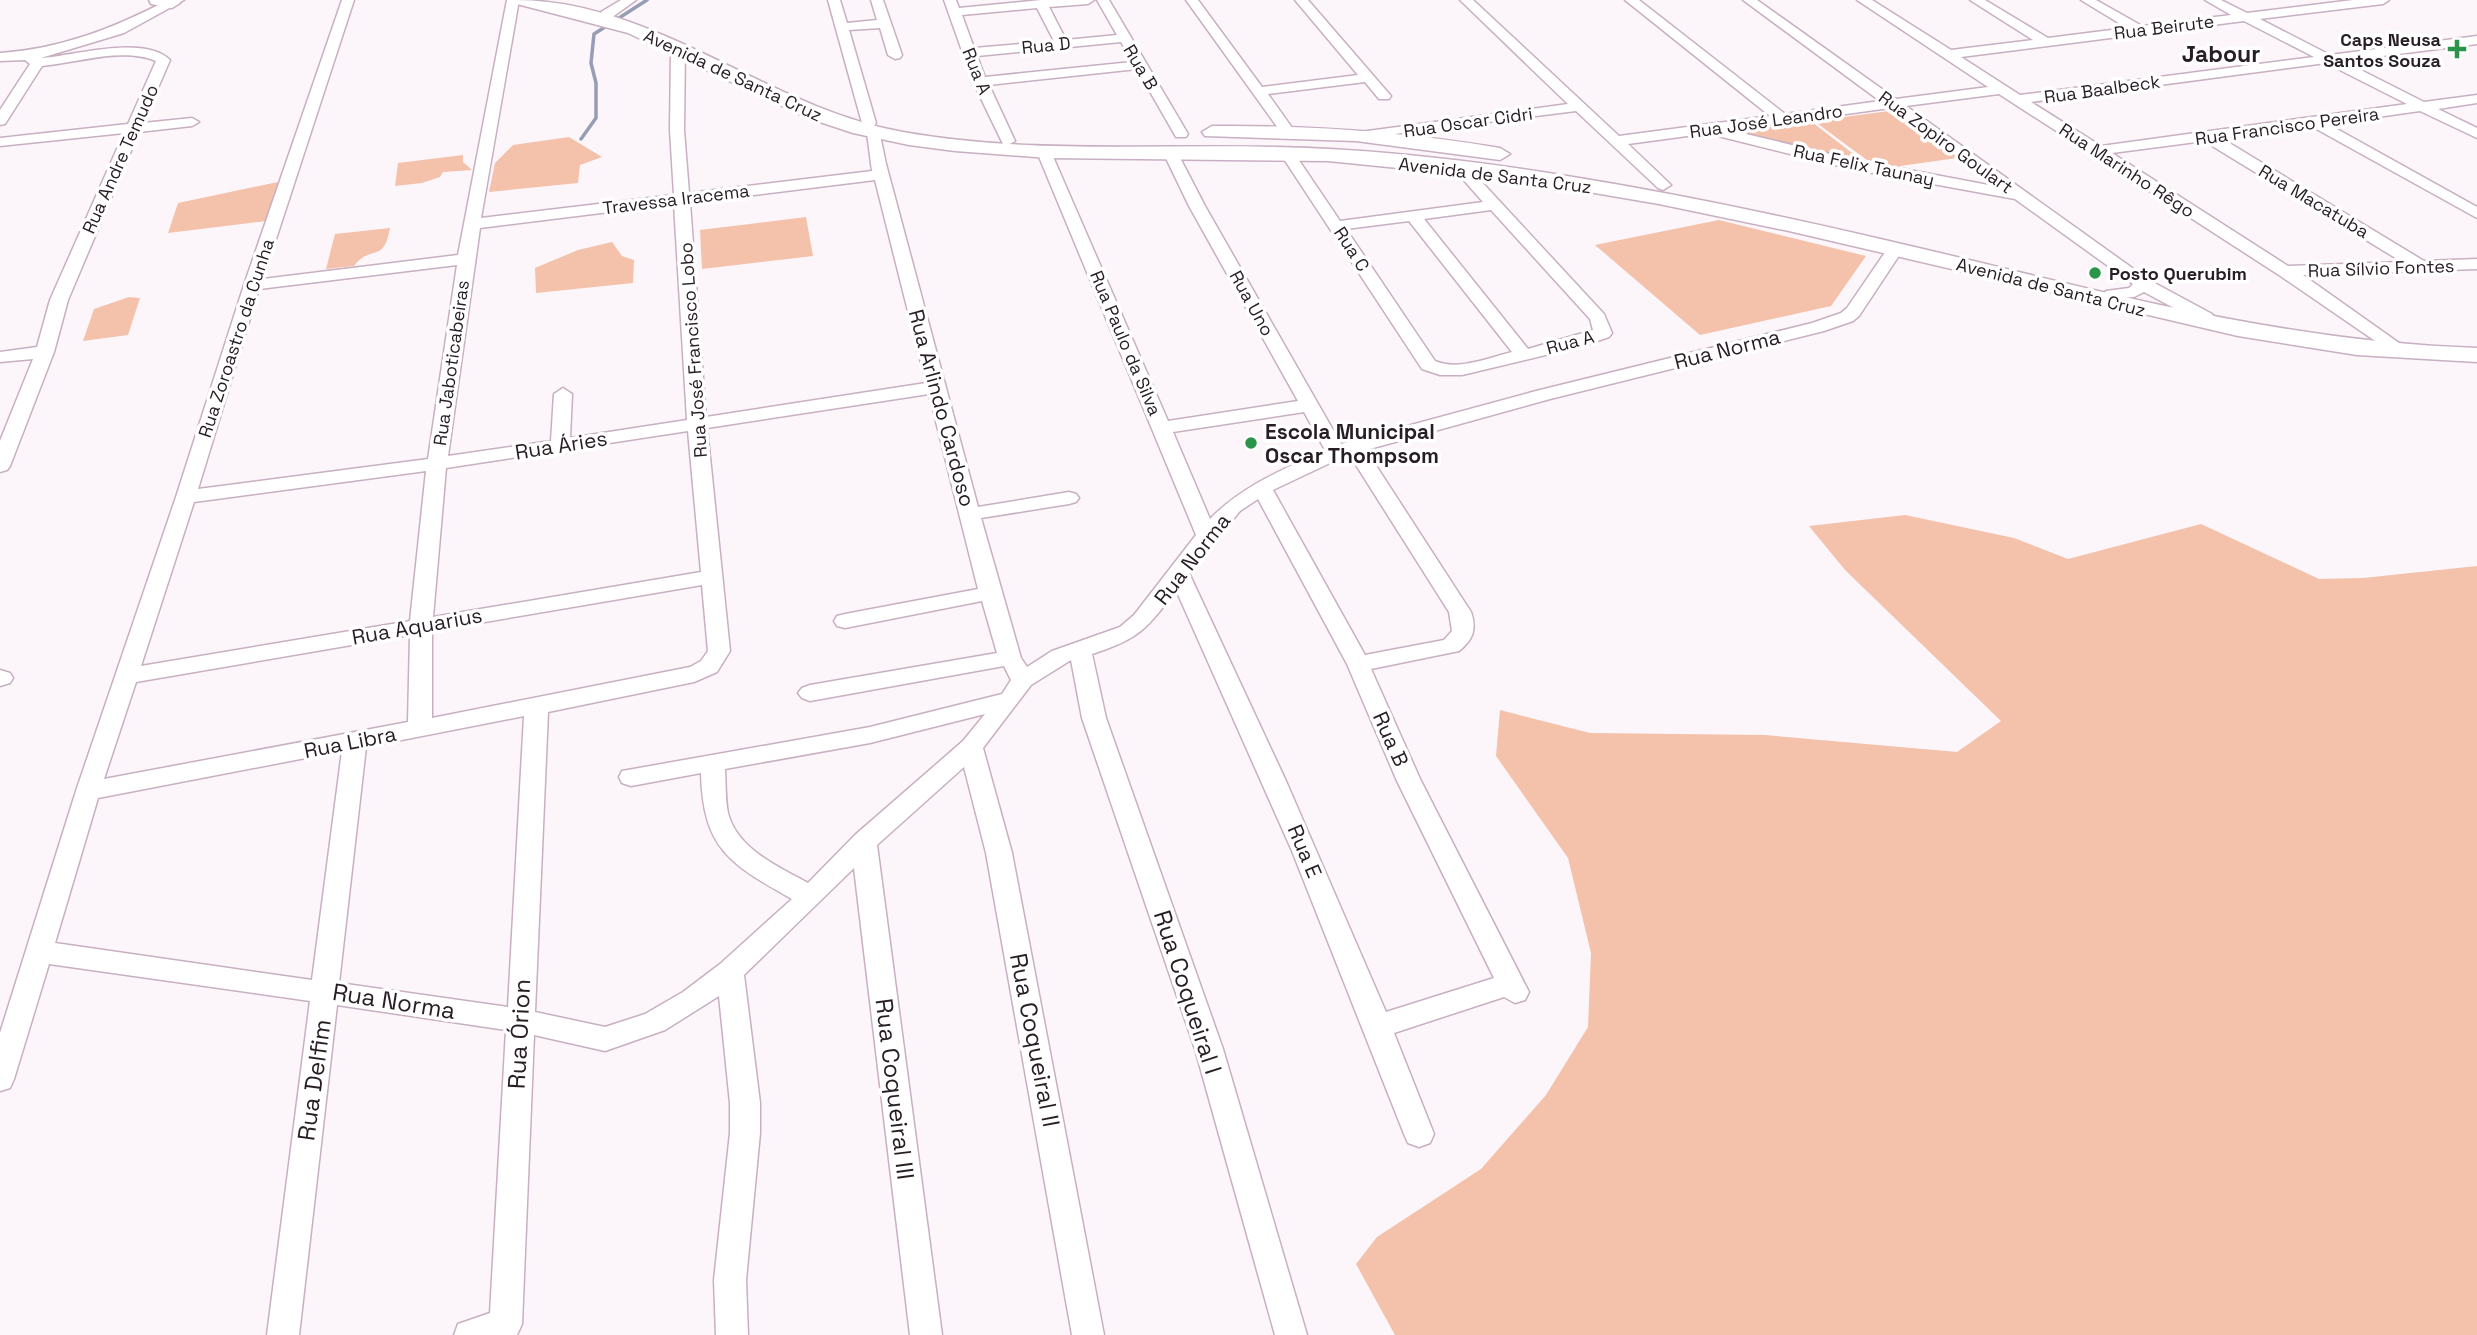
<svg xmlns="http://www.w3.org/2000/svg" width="2477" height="1335" font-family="'Space Grotesk',sans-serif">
<rect width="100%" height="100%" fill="#fcf6fa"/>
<path fill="#f4c1ab" d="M1889,111L1957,158L1879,169L1814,121Z
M1808,119L1869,166L1731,131Z
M569,137L602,157L580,165L578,183L489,192L495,163L513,145Z
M463,155V162L472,170L443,172L440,177L422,183L395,186L398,163Z
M278,182L266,221L168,233L178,203Z
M806,217L813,256L702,269L700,230Z
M1719,220L1866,256L1831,306L1700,335L1595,245Z
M390,228C383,265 372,243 354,266L326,269L335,234Z
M612,242L622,256L634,260L633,283L536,293L535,268L578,250Z
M129,297L140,298L128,335L83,341L94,309Z
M1905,515L2014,538L2068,559L2201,524L2319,579L2363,578L2477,566V1335H1395L1356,1264L1377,1237L1481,1169L1546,1095L1588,1027L1591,953L1568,858L1496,756L1500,710L1590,733L1765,735L1957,752L2001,721L1845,570L1809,526Z"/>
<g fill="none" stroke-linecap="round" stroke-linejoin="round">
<path stroke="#969db4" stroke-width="3.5" d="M581,139L596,118V83L591,63L594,34L647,0"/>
<defs>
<path id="minor" d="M168,0H184L124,33L41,58C73,56 144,34 170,60L143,123L192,118L199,122L192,126L139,132L68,300L54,352L10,466L7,470L0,472V441L33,359L0,362V352L37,347L50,300L124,133L0,146V138L128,124L156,61C121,47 78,63 42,66L5,124L0,125V110L30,64L25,60L0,61V53C61,49 114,28 168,0Z
M342,0H354L263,279L458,255L507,0H519L481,218L674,195L670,130L671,48L678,44L685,48L684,130L689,193L872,171L867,133L869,130H879L886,164L978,507L1069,492L1076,494L1079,498L1076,502L1069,504L981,518L1021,658L1027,667L1052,651L1120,627L1134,615L1196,535L1037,152L1039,149L1044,148L1051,152L1168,421L1298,401L1189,206L1163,152L1170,148L1177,152L1205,206L1341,444L1536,391L1812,323L1841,313L1847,308L1890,245H1902L1904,248L1859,316L1853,321L1824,331L1550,399L1366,450L1471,612C1477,629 1473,640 1459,651L1371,669L1421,781L1529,992L1525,1000L1515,1003L1504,997L1394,1033L1434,1134L1430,1143L1419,1147L1408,1143L1404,1134L1292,851L1176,590C1147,629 1139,639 1092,654L1106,718L1223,1049L1307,1335H1275L1195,1049L1082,718L1071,660L1031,685L983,748L1012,853L1104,1335H1072L986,853L964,767L877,845L942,1335H910L854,868L744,975L760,1103V1133L746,1280L748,1335H716L714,1280L730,1133V1103L719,996L665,1030L605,1051L534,1035L522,1324L517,1335H454L458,1324L490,1313L506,1030L337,1005L299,1335H267L310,1001L49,964L14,1079L10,1088L0,1091V1033L76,791L176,497L244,285ZM875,180L926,383L706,417L690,203ZM674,204L687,420L570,438L572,394L563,388L554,394L551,441L448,456L480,228ZM457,265L428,459L198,489L259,289ZM929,394L978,589L845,614L837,616L834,621L837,626L845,628L982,601L997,653L810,685L802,688L798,693L802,698L810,701L1004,666L1011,680L1002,694L870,727L622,771L619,777L622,783L631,786L701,773C703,849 730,864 792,899L720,964L683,992L645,1014L605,1027L535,1012L548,712L694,682L717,672L730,651L707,428ZM1304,412L1325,450C1284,469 1242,486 1210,519L1173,432ZM688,431L701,572L433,617L446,468ZM1349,454L1449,612L1452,631L1444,640L1365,655L1273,490ZM426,471L410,621L141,666L194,502ZM1258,499L1347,664L1397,781L1494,978L1386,1012L1286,781L1189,573L1240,511ZM702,585L708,651L701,661L690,667L432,718V631ZM410,635L408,722L104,779L136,682ZM985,714L963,741L855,835L808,883C779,867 737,849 728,813C725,798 726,783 725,769L870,743ZM524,716L508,1007L339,983L366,747ZM342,751L312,980L55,943L98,798Z
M621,0H636L611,18H601V12Z
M828,0H840L847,23L877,20L871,0H883L902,55L900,58L895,59L888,55L880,28L849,30L876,123L874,126L869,127L862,123Z
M944,0H956L959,8L1041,0H1094L1088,4L1049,7L1066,40L1117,35L1097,0H1109L1188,134L1186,137H1176L1137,69L989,85L1015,141L1008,145L1003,144L973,82ZM1037,8L1054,41L974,48L962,15ZM1121,42L1132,62L985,77L977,56Z
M1186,0H1198L1262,87L1358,75L1295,0H1308L1391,96L1389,99H1379L1365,82L1268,94L1295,132L1293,135H1283Z
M1460,0H1473L1619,136L1770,116L1625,0H1639L1785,114L1880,101L1743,0H1757L1896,99L1988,87L1857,0H1872L1951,50L2033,40L1970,0H1985L2048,38L2127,28L2081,0H2096L2142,26L2231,15L2205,0H2221L2247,13L2353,0H2389L2383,4L2260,19L2330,55L2477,36V44L2343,61L2424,102L2477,95V103L2438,109L2477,128V138L2420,111L2328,124L2477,207V218L2311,126L2221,138L2424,261L2477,259V269L2303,275L2399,343L2390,348L2384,347L2279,275L1999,94L1906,106L2149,280L2212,314L2215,318L2212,322H2200L2144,292L2134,297L2106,299L2103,295L2106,291L2129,288L2133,284L2015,199L1851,169L1718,136L1717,132L1628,144L1668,182L1671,185L1663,190L1658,188L1576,111L1355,139L1353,136L1355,133L1360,132L1568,104ZM2244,21L2314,57L2020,95L1961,57ZM2326,63L2407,104L2101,146L2031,102ZM1890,108L1999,187L1851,159L1729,130ZM2204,141L2402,262L2288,266L2112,153Z
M1287,149L1292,150L1340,221L1483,202L1453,168L1456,165H1466L1604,314L1612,333L1609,337L1583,346L1462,375H1440L1422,369L1280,153ZM1491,210L1590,319L1593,330L1528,349L1424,219ZM1409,221L1512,352C1488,358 1458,371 1435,361L1346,229Z
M0,670L10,673L13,678L10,683L0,686Z"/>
<path id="major" d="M149,0H178L180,3L172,8L151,4Z
M515,0C656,0 767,108 903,132C1026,154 1151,144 1276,147C1373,149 1470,160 1567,176C1699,197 1831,227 1961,258C2135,300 2297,342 2477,348V362L2357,355L2238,336L1789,231L1659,204L1518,180L1328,161L1048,158L955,151L909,145L853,133L805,117L628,33L517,4Z
M1212,126C1309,125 1404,132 1500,148L1510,154L1500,160L1356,141L1205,136L1202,132Z"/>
</defs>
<use href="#minor" stroke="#c8afc2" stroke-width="3"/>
<use href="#major" stroke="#c8afc2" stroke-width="3"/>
<use href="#minor" fill="#fff" fill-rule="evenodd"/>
<use href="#major" fill="#fff" fill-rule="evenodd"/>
</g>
<g fill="#2a944b" stroke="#fff" stroke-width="2.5">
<path d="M2453.5 38.5h7v7h7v7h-7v7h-7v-7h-7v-7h7z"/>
<circle cx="2095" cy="273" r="7"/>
<circle cx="1251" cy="443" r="7"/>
</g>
<g text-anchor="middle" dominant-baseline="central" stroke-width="7" stroke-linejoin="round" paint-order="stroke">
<g font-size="18" fill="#271d24" stroke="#fff">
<text transform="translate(2164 27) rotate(-7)">Rua Beirute</text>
<text transform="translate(1046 45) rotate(-6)">Rua D</text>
<text transform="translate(1141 67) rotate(59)">Rua B</text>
<text transform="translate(977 71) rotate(68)">Rua A</text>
<text transform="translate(733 75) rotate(25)">Avenida de Santa Cruz</text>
<text transform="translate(2102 89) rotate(-8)">Rua Baalbeck</text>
<text transform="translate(1766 121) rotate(-8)">Rua José Leandro</text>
<text transform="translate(1468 122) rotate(-8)">Rua Oscar Cidri</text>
<text transform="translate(2287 126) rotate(-8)">Rua Francisco Pereira</text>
<text transform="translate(1946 142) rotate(36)">Rua Zopiro Goulart</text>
<text transform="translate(120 159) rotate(-66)">Rua Andre Temudo</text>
<text transform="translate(1864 165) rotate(12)">Rua Felix Taunay</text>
<text transform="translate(2127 170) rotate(33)">Rua Marinho Rêgo</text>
<text transform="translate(1495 175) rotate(7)">Avenida de Santa Cruz</text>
<text transform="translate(676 199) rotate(-7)">Travessa Iracema</text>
<text transform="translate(2314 201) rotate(31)">Rua Macatuba</text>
<text transform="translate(1352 249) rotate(57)">Rua C</text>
<text transform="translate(2381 268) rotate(-2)">Rua Sílvio Fontes</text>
<text transform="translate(2051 287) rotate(14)">Avenida de Santa Cruz</text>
<text transform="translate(1252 303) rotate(61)">Rua Uno</text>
<text transform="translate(236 338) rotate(-72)">Rua Zoroastro da Cunha</text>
<text transform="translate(1570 342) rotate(-15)">Rua A</text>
<text transform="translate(1126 343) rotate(67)">Rua Paulo da Silva</text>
<text transform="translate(693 350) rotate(-94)">Rua José Francisco Lobo</text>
<text transform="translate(451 363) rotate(-82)">Rua Jaboticabeiras</text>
</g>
<g font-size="18" font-weight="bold" fill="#271d24" stroke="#fff" text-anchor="end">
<text x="2441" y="39">Caps Neusa<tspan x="2441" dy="21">Santos Souza</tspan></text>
<text x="2109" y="273" text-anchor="start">Posto Querubim</text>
</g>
<g font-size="21" fill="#271d24" stroke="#fff">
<text transform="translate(1727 349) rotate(-14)">Rua Norma</text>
<text transform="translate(942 408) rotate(75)">Rua Arlindo Cardoso</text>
<text transform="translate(561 445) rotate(-9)">Rua Áries</text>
<text transform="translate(1192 559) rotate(-52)">Rua Norma</text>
<text transform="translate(417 626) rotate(-10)">Rua Aquarius</text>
<text transform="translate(1391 739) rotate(66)">Rua B</text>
<text transform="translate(350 742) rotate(-11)">Rua Libra</text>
<text transform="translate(1305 851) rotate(67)">Rua E</text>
</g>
<g font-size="21" font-weight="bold" fill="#271d24" stroke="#fff" text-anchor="start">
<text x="1265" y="431">Escola Municipal<tspan x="1265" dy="24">Oscar Thompsom</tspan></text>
</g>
<g font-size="23" font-weight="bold" fill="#271d24" stroke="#fff">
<text x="2221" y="54">Jabour</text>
</g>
<g font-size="24" fill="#271d24" stroke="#fff">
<text transform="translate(1188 992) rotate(72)">Rua Coqueiral I</text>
<text transform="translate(394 1001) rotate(9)">Rua Norma</text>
<text transform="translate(519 1034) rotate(-87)">Rua Órion</text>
<text transform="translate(1035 1040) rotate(79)">Rua Coqueiral II</text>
<text transform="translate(314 1080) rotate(-82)">Rua Delfim</text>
<text transform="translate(895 1089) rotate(83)">Rua Coqueiral III</text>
</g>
</g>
</svg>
